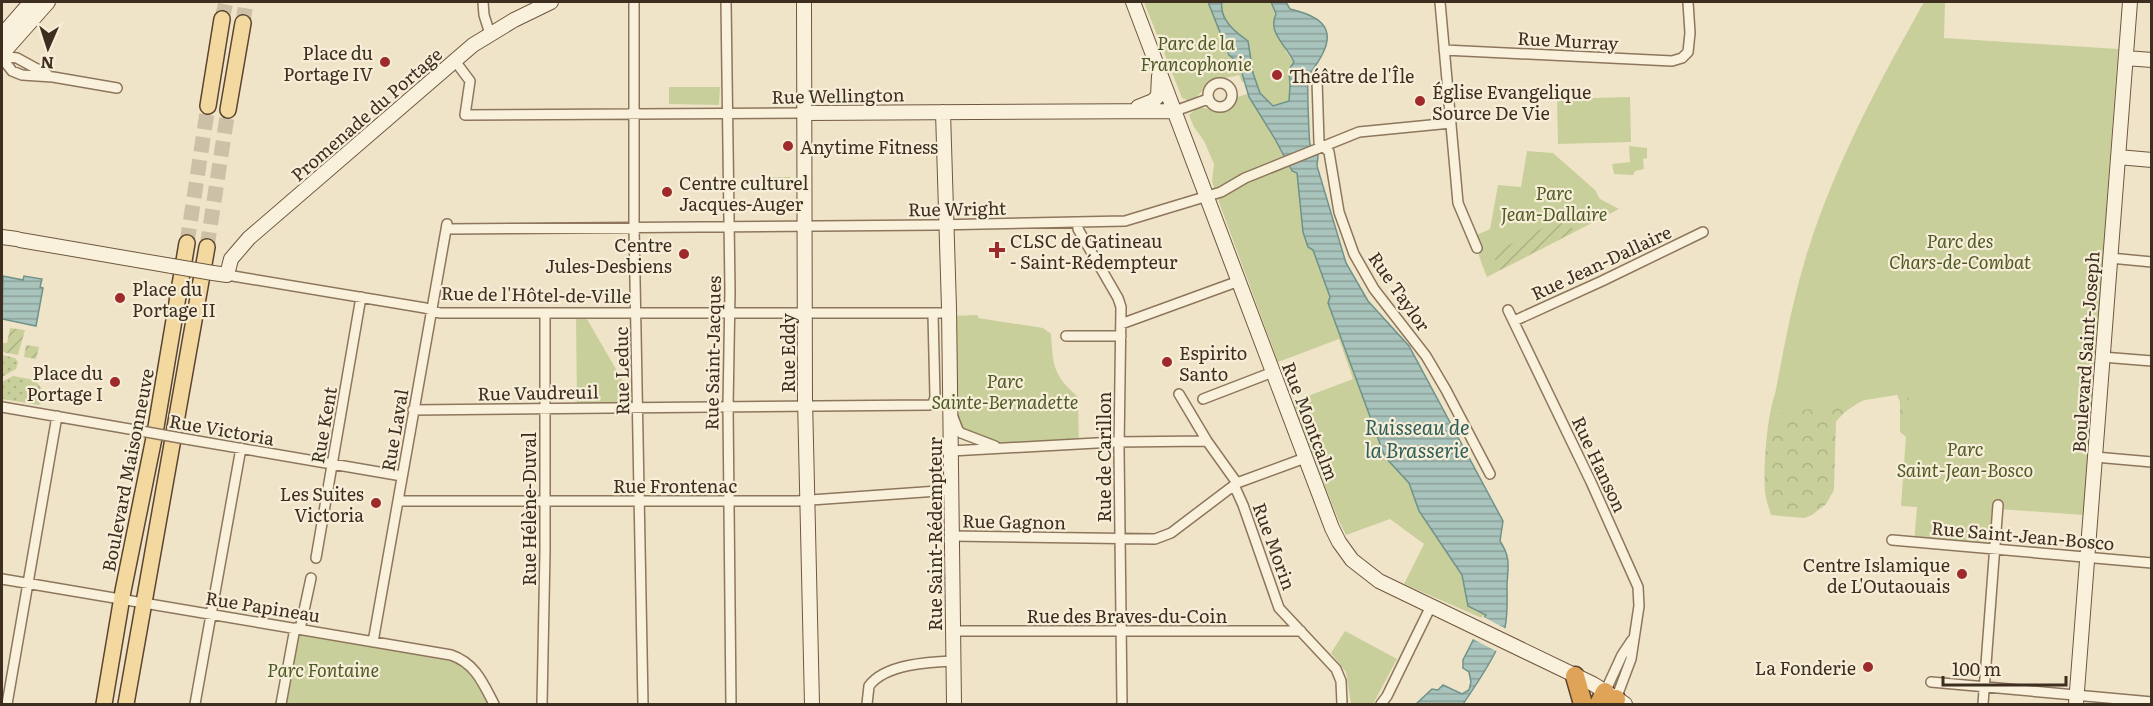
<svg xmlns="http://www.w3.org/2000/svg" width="2153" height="706" font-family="Literata,serif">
<defs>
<pattern id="grass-dots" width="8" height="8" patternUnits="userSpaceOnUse" patternTransform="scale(1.5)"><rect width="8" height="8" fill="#c9cf9b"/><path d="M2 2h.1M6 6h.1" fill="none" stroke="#aeb285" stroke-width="1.8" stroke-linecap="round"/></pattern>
<pattern id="forest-crowns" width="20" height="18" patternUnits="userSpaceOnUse" patternTransform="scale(1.5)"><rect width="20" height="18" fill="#c9cf9b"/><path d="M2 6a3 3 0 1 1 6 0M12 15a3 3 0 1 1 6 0" fill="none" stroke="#aeb285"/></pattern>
<pattern id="garden-furrows" width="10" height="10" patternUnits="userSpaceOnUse" patternTransform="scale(1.5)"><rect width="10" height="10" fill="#c9cf9b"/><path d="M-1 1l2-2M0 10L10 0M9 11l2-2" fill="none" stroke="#aeb285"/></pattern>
<pattern id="water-rules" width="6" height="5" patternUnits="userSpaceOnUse" patternTransform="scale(1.5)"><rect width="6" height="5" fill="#a9c4bc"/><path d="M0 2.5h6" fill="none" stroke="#8ba098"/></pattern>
</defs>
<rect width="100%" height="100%" fill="#f0e4c8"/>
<path fill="url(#grass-dots)" d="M2,355L15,358L18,362L16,369L2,377Z
M13,376L35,380L45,393L43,401L39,405L2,399V382Z"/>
<path fill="url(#forest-crowns)" d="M1834,194L1932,200L1906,437L1900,432V402L1894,387C1875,395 1849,404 1836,422L1834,490L1826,504L1812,515L1804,518L1771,515C1769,508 1766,500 1765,492C1763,470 1767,403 1779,386L1807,253L1825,212L1826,201Z"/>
<path fill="#c9cf9b" d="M1144,2H1208L1229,55L1239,63L1245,81L1242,82L1239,75C1231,78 1217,77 1211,82C1203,88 1200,96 1190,101L1182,98Z
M1222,2H1271L1286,52L1294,62L1289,70L1290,85L1289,101L1273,106L1260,93L1253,73L1248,41L1238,34L1225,19L1222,13Z
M1924,2H1945L1944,38L2118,49L2084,515L1998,509L1995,550L1914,543L1917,507L1901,506L1909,393L1771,415C1781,365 1789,315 1803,267C1830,173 1877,86 1924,2Z
M669,87H720L719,105L669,104Z
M1247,94L1285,156L1291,171L1297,172L1303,232L1308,247L1313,250L1330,297L1328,303L1385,456L1409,483L1419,511L1462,575L1468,606L1486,615L1484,619L1404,584L1424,544L1390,519L1346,535L1338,519L1292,402L1353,379L1339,339L1278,362L1220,205L1212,181L1214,164L1204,141L1194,127L1189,115L1198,107L1216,110L1232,105L1237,97Z
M1630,97L1631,142L1558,144L1557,99Z
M1629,146L1647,148V158L1643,159L1644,169L1635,171L1633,175L1614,174L1612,164L1630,162Z
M1527,151L1553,153L1595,190L1600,199L1619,209L1487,277C1481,264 1478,250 1472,237L1490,229L1498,185L1521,187Z
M768,177H790V189H768Z
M576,314H584L638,407L577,408Z
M978,315V318L1043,328L1051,334C1053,366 1053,375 1078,397L1079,445L1003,448L958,430L949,316Z
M295,628L466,662L494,704H281Z
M1345,631L1397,659L1373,704H1351L1346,672L1331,653Z"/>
<path fill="url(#garden-furrows)" d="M1566,217L1574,232L1500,270L1492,253Z
M10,328L25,330L18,355L2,352V343H7Z
M26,345L39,347L36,359L24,357Z"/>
<path fill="url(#water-rules)" stroke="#6f938a" stroke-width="1.5" d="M1208,2H1222C1219,19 1235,32 1248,41L1253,73L1260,93L1273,106L1289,101L1290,85L1289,70L1294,62C1287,46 1267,33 1276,14L1271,2H1286L1290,9C1315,15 1338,25 1322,55C1318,63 1311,71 1308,79C1307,83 1309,140 1310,144C1311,148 1315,152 1318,156L1317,166L1346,263L1368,301L1409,346L1503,521L1500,541C1511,558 1508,566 1507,585C1507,599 1508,614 1505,627C1502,648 1474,688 1463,704H1416L1432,689L1438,690L1443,685L1462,694L1469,690L1471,682L1469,672L1463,668V660L1486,615L1468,606L1462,575L1419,511L1409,483L1385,457L1328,303L1330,297L1313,250L1308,247L1303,232L1297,173L1292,171L1275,139L1249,97L1239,63L1229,55Z
M3,276L23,280L24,276L42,279L40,287L43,288L36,326L2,319Z"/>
<path fill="#f0e4c8" d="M1482,616L1508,630L1498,652L1471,638Z"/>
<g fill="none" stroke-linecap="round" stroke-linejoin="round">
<path stroke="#ccc0a6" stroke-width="15" stroke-dasharray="15 8" stroke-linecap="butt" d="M222,19L226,2
M243,23L246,2
M187,243L208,106
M207,247L228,110"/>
<defs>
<path id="street" d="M483,2L484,15L490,34
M634,2V227L643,704
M726,2L730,291L728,407L731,704
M1440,2L1458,203L1477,248
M1444,50L1672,61L1682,58L1688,52L1690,33L1688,2
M2,56L17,58L48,75
M2,58L12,71L22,75L53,77L117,88
M455,61L470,81L465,115L805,113
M1317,80L1319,142L1329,152L1339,212L1354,254L1374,289L1426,356L1446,390L1490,474
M1208 95a12 12 0 1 1 24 0a12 12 0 1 1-24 0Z
M1175,111L1208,99
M1078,222V229L1118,298L1121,307L1119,449L1122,704
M2110,258L2152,262
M227,275L425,308L440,313H949
M1508,310L1591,482L1638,587L1639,606L1631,659L1616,699
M1514,321L1602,281L1703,232
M1121,324L1239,281
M1066,336H1121
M2102,357L2152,361
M1179,394L1207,441L1237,483
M1203,399L1273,372
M2,407L141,431
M413,410L929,405L933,404L935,397L933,314
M953,417L958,430L961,433L995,446
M186,439L402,476
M951,451L1114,442L1207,441
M2095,457L2152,462
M1234,485L1243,505L1279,608L1336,669L1341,681L1342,704
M398,501H797L952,490
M952,536L1155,539L1171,533L1237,483L1305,458
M1892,540L2152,563
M316,558L361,297
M2,579L451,655C475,663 483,683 494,704
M300,629L311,578
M952,631H1301
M373,642L447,224V229L935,225L1125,221L1221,192L1245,178L1359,132L1451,123
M1931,682L2152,702
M1605,692L1622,655L1632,640
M7,704L57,416
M195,704L241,448
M281,704L295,628
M542,704L545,551V314
M867,704L869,686C885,664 929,662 953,661
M1381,704L1387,696L1431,606
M1983,704L1998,505"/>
<path id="secondary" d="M804,2L805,399L812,704
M1133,2L1332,528L1339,542L1352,560L1379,581L1593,684L1625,704
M2,35L31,2
M2,54L48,2
M2126,58L2152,60
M1138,107L1153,101L1158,96L1159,76
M943,112L949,308L954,704
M805,113L1175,111
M2118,157L2152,160
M2,237L17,239
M20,240L172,266
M213,273L227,275L231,259L249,238L473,45L514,20L551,2
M2076,704L2130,2"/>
<path id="primary" d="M208,106L222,19
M228,110L243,23
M104,704L123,591L155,433L187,243
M126,704L207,247"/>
<path id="highway" d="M1575,676L1583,704
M1599,704L1605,692
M1615,704L1616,699"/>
</defs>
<use href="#street" stroke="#8d765c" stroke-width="12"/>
<use href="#secondary" stroke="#6f573f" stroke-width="16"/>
<use href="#primary" stroke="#5b4430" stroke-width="18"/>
<use href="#highway" stroke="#5b4430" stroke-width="21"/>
<use href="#street" stroke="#faf1dc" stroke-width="9"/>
<use href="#secondary" stroke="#faf1dc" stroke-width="14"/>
<use href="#primary" stroke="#f3d9a0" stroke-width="15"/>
<use href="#highway" stroke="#e0a458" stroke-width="18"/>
<defs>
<path id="street-bridge" d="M141,431L186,439"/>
<path id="secondary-bridge" d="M172,266L213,273"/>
</defs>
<use href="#street-bridge" stroke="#8d765c" stroke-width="12" stroke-linecap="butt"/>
<use href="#secondary-bridge" stroke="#6f573f" stroke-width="16" stroke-linecap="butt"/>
<use href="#street-bridge" stroke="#faf1dc" stroke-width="9"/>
<use href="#secondary-bridge" stroke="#faf1dc" stroke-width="14"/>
</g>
<g fill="#9e2a2b" stroke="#f7eed8" stroke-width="2">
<circle cx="385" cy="62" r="6"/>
<circle cx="1277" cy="75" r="6"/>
<circle cx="1420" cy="101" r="6"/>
<circle cx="788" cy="146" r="6"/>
<circle cx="667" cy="192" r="6"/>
<path d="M994 241h6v6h6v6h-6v6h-6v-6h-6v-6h6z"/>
<circle cx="684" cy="254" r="6"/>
<circle cx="120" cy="298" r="6"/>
<circle cx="1167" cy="362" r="6"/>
<circle cx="115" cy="382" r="6"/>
<circle cx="376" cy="503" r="6"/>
<circle cx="1962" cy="574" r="6"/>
<circle cx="1868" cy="667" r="6"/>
</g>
<g text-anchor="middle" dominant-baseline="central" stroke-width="4.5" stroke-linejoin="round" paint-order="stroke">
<g font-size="18" fill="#3d2e20" stroke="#f7eed8">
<text transform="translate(1568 40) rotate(3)">Rue Murray</text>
<text transform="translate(838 95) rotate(-1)">Rue Wellington</text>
<text transform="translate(366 114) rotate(-41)">Promenade du Portage</text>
<text transform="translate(957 208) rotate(-1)">Rue Wright</text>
<text transform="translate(1601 262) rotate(-25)">Rue Jean-Dallaire</text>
<text transform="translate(1400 291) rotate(55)">Rue Taylor</text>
<text transform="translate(536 294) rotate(1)">Rue de l'Hôtel-de-Ville</text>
<text transform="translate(2085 352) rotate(-86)">Boulevard Saint-Joseph</text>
<text transform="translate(712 353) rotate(-89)">Rue Saint-Jacques</text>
<text transform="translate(787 353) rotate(-90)">Rue Eddy</text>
<text transform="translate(621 371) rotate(-91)">Rue Leduc</text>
<text transform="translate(538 392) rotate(-1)">Rue Vaudreuil</text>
<text transform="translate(1311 421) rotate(69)">Rue Montcalm</text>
<text transform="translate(323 425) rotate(-80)">Rue Kent</text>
<text transform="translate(222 429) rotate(10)">Rue Victoria</text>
<text transform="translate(394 430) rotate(-80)">Rue Laval</text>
<text transform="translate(1103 457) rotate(-90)">Rue de Carillon</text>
<text transform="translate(1600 464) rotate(65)">Rue Hanson</text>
<text transform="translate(127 470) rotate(-79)">Boulevard Maisonneuve</text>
<text x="675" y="485">Rue Frontenac</text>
<text transform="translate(528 509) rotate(-90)">Rue Hélène-Duval</text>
<text transform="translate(1014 521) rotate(1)">Rue Gagnon</text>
<text transform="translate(934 534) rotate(-90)">Rue Saint-Rédempteur</text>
<text transform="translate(2023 535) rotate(5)">Rue Saint-Jean-Bosco</text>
<text transform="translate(1275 546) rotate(70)">Rue Morin</text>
<text transform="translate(263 606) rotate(9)">Rue Papineau</text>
<text x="1127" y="615">Rue des Braves-du-Coin</text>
</g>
<g font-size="18" font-style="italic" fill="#4d5a26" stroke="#f7eed8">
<text x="1196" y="42">Parc de la<tspan x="1196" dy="21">Francophonie</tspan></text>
<text x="1554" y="192">Parc<tspan x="1554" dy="21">Jean-Dallaire</tspan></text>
<text x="1960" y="240">Parc des<tspan x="1960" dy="21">Chars-de-Combat</tspan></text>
<text x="1005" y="380">Parc<tspan x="1005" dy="21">Sainte-Bernadette</tspan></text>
<text x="1965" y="448">Parc<tspan x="1965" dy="21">Saint-Jean-Bosco</tspan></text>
<text x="323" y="669">Parc Fontaine</text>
</g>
<g font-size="18" fill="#3d2e20" stroke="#f7eed8" text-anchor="start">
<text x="373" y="52" text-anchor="end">Place du<tspan x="373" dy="21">Portage IV</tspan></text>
<text x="1289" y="75">Théâtre de l'Île</text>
<text x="1432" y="91">Église Evangelique<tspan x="1432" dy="21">Source De Vie</tspan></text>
<text x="800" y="146">Anytime Fitness</text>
<text x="679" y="182">Centre culturel<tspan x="679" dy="21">Jacques-Auger</tspan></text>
<text x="1010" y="240">CLSC de Gatineau<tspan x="1010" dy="21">- Saint-Rédempteur</tspan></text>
<text x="672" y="244" text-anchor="end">Centre<tspan x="672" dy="21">Jules-Desbiens</tspan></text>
<text x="132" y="288">Place du<tspan x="132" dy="21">Portage II</tspan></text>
<text x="1179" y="352">Espirito<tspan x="1179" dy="21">Santo</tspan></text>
<text x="103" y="372" text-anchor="end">Place du<tspan x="103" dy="21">Portage I</tspan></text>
<text x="364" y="493" text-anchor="end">Les Suites<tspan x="364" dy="21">Victoria</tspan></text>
<text x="1950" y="564" text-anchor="end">Centre Islamique<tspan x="1950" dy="21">de L'Outaouais</tspan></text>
<text x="1856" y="667" text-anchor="end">La Fonderie</text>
</g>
<g font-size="20" font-style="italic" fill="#2f5d5a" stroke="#f7eed8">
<text x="1417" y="426">Ruisseau de<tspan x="1417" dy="23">la Brasserie</tspan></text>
</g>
</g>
<rect width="2153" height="706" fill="none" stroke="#3d2e20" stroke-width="6"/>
<g transform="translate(48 48) rotate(183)" stroke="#f7eed8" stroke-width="4.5" paint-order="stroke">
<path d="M0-4.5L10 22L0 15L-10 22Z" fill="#3d2e20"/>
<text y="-9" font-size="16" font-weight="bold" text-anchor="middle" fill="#3d2e20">N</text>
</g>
<path d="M1943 676v9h123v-9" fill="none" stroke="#3d2e20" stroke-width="3"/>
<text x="1952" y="676" font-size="18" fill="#3d2e20" stroke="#f7eed8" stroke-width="4.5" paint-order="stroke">100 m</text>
</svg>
